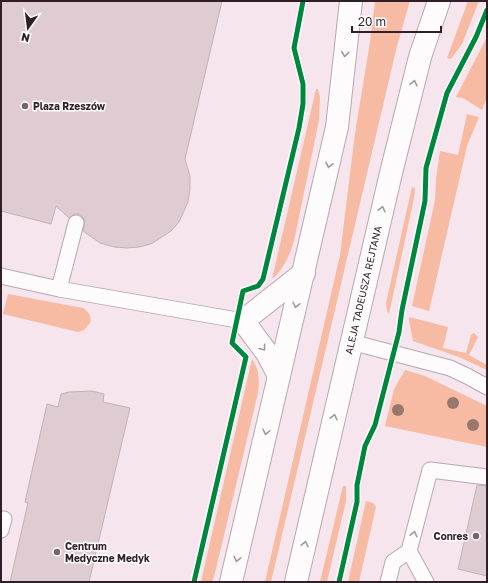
<svg xmlns="http://www.w3.org/2000/svg" width="488" height="583" font-family="'Golos Text',sans-serif">
<rect width="100%" height="100%" fill="#f6e5ed"/>
<path fill="#f7bba4" d="M375,1H410L397,46L271,582H265L340,255L355,133L370,42Z
M468,1H479L462,44L451,59L447,58Z
M487,37V97L482,110L463,98L456,97Z
M316,89H318L320,97L319,120L294,241C290,254 283,271 272,279Z
M467,114L479,117L467,146L429,311L412,306L435,200L436,179L440,151L458,155Z
M412,187L415,188L414,198L389,314L387,311L386,303Z
M8,294L83,308C89,312 92,316 90,323L84,330L78,332L3,314Z
M409,317L448,327L443,348L466,353L471,335L474,333L478,337L469,355L487,365V370L459,357L413,341L409,320Z
M252,359C260,370 260,384 257,397L215,573L212,582H201Z
M405,370L425,376L487,406V447L385,426L394,389Z
M343,486H346V501L327,582H320Z
M366,501L373,503L376,507L359,582H348Z"/>
<path fill="#dfccd3" stroke="#c3b1b7" d="M1,1H222L185,159L190,176V189L188,202L179,222L171,231L162,237L151,244L139,247L127,248L114,247L100,243L83,231L85,221L82,216L79,214H74L69,218L56,206L51,224L1,211Z
M92,391L104,394L103,402L130,408L89,582H10L28,503L25,502L47,404L58,407L61,394L69,392Z
M477,485L487,486V576L458,569Z"/>
<g fill="none" stroke-linecap="round" stroke-linejoin="round">
<defs>
<path id="service" d="M1,276L59,289L243,321
M59,289L76,223
M351,342L450,368L467,376L487,387
M1,530L4,519
M388,582L393,562L409,551
M426,582L409,551L430,470L487,477"/>
<path id="minor" d="M279,376L267,353L243,321L304,273"/>
<path id="secondary" d="M231,582L337,127L351,1
M296,582L391,173L420,57L439,1"/>
</defs>
<use href="#service" stroke="#b7a7af" stroke-width="17"/>
<use href="#minor" stroke="#b7a7af" stroke-width="24"/>
<use href="#secondary" stroke="#b7a7af" stroke-width="24"/>
<use href="#service" stroke="#fefbfc" stroke-width="15"/>
<use href="#minor" stroke="#fefbfc" stroke-width="22"/>
<use href="#secondary" stroke="#fefbfc" stroke-width="22"/>
<defs>
<path id="cycleway" d="M194,582L246,357L232,343L243,291L258,286L263,279L299,128L303,104V84L294,48L303,1
M339,582L357,502V485L365,446L375,425L399,332L402,310L425,201L426,168L447,93L476,37L487,10"/>
</defs>
<use href="#cycleway" stroke="#fff" stroke-width="8"/>
<use href="#cycleway" stroke="#00873e" stroke-width="5"/>
</g>
<g fill="#98776c">
<circle cx="453" cy="403" r="6"/>
<circle cx="398" cy="410" r="6"/>
<circle cx="473" cy="425" r="6"/>
</g>
<defs><path id="oneway-chevron" d="M-2-3.5L2.5 0L-2 3.5" fill="none" stroke-width="1.6" stroke-linecap="round" stroke-linejoin="round"/></defs>
<g stroke="#a1989d">
<use href="#oneway-chevron" transform="translate(345 54) rotate(96)"/>
<use href="#oneway-chevron" transform="translate(414 83) rotate(-77)"/>
<use href="#oneway-chevron" transform="translate(329 165) rotate(102)"/>
<use href="#oneway-chevron" transform="translate(382 209) rotate(-77)"/>
<use href="#oneway-chevron" transform="translate(296 305) rotate(103)"/>
<use href="#oneway-chevron" transform="translate(263 348) rotate(53)"/>
<use href="#oneway-chevron" transform="translate(334 417) rotate(-77)"/>
<use href="#oneway-chevron" transform="translate(266 432) rotate(103)"/>
<use href="#oneway-chevron" transform="translate(414 534) rotate(-76)"/>
<use href="#oneway-chevron" transform="translate(305 544) rotate(-77)"/>
<use href="#oneway-chevron" transform="translate(237 559) rotate(103)"/>
</g>
<g fill="#75646d" stroke="#fff" stroke-width="1.5">
<circle cx="25" cy="106" r="4"/>
<circle cx="476" cy="536" r="4"/>
<circle cx="57" cy="552" r="4"/>
</g>
<g text-anchor="middle" dominant-baseline="central" stroke-width="3" stroke-linejoin="round" paint-order="stroke">
<g font-size="10" font-weight="bold" fill="#301e28" stroke="#fff" text-anchor="start">
<text x="33" y="106">Plaza Rzeszów</text>
<text x="468" y="536" text-anchor="end">Conres</text>
<text x="65" y="546">Centrum<tspan x="65" dy="12">Medyczne Medyk</tspan></text>
</g>
<g font-size="10" fill="#301e28" stroke="#fff">
<text transform="translate(363 290) rotate(-77)">ALEJA TADEUSZA REJTANA</text>
</g>
</g>
<rect width="488" height="583" fill="none" stroke="#301e28" stroke-width="4"/>
<g transform="translate(28 28) rotate(194)" stroke="#ffffff" stroke-width="3" paint-order="stroke">
<path d="M0-3L7 15L0 10L-7 15Z" fill="#301e28"/>
<text y="-6" font-size="11" font-weight="bold" text-anchor="middle" fill="#301e28">N</text>
</g>
<path d="M352 26v6h89v-6" fill="none" stroke="#301e28" stroke-width="2"/>
<text x="358" y="26" font-size="12" fill="#301e28" stroke="#ffffff" stroke-width="3" paint-order="stroke">20 m</text>
</svg>
